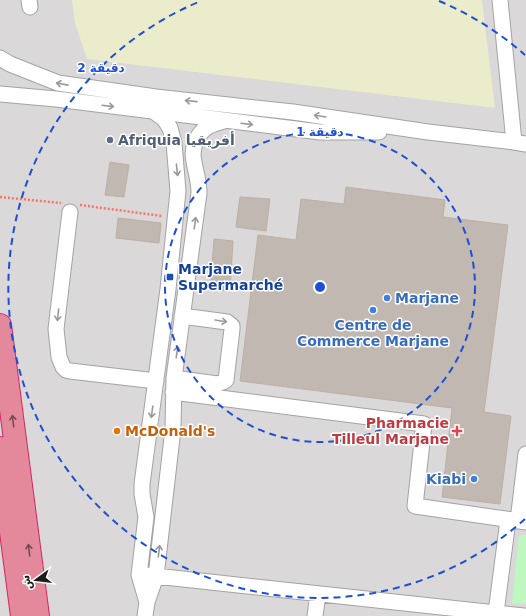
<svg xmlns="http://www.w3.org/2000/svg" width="526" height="616" font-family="'DejaVu Sans','Noto Naskh Arabic',sans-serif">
<rect width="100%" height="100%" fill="#ede9e1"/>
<path fill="#dad8d8" d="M0,0H526V616H0Z"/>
<path fill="#eaeccc" d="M72,0H482L495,108L87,59L75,23Z"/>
<path fill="#bdf8c1" d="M519,535H526V604L512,603Z"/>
<path fill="#c1b8b1" stroke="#beafa4" d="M110,162L129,165L124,197L105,195Z
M346,187L445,200L443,217L508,225L484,412L511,416L500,504L442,497L452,408L240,381L258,235L296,240L301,199L344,204Z
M240,197L270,199L266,231L236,227Z
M118,218L161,223L159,243L116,238Z
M214,239L233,241L230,291L210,290Z"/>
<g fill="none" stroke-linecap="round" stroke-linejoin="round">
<defs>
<path id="minor" d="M29,0L30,7
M500,0L514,142
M0,58L10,64L58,83L156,97L293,112L428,132L514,142L526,144
M0,94L56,99L320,132H379
M70,212L56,329L59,357L63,367L66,370L70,371L156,381
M174,378L217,384L223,382L226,380L232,329V326L227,322L182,316
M173,392L424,424L415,506L526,522
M508,520L496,613L524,616
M518,521L526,454
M146,575L496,613
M147,602L139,575L146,517L142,494V484L168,289L178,191L174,143L170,128L164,119L153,111
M145,616L147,602L156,576L173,429L174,378L199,193C199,181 196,173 194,162C191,150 196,135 206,128C211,124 218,123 224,121
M315,616L318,594"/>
<path id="highway" d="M0,325L38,616
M0,448L22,616"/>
</defs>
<use href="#minor" stroke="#a3a3a3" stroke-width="17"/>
<use href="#highway" stroke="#d32664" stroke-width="24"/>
<path stroke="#f77468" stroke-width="2.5" stroke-dasharray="2 2" stroke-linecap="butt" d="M0,197L61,203
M80,205L162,216"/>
<use href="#minor" stroke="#fff" stroke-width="15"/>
<use href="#highway" stroke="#e4899b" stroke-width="22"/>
</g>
<defs><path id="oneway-shaft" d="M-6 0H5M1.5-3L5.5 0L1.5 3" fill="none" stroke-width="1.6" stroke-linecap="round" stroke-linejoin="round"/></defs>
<g stroke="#999">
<use href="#oneway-shaft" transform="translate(62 84) rotate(-169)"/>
<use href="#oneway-shaft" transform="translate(191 101) rotate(-174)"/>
<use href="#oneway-shaft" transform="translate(108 106) rotate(7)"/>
<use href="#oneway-shaft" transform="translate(320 116) rotate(-171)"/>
<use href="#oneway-shaft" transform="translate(247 124) rotate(7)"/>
<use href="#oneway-shaft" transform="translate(177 170) rotate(84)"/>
<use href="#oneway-shaft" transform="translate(195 223) rotate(-82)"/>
<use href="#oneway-shaft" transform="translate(58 315) rotate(96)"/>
<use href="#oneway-shaft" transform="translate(221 321) rotate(9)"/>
<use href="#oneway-shaft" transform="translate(177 352) rotate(-82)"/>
<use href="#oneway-shaft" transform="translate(152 412) rotate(98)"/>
<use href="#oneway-shaft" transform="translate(159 551) rotate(-83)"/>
</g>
<g stroke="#764d55">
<use href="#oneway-shaft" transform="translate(13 421) rotate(-97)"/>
<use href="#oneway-shaft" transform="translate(29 550) rotate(-97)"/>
</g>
<g fill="none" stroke="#1d4ed8" stroke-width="2" stroke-dasharray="7 5">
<circle cx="320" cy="287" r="155"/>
<path d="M525 519A310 310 0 1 1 201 1M439 1A310 310 0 0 1 525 55"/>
</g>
<circle fill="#5c6f8a" stroke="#fff" stroke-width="1.5" cx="110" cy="140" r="4"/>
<rect fill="#1a4fb4" stroke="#fff" stroke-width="1.5" x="166" y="273" width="8" height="8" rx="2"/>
<g fill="#3f7fe0" stroke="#fff" stroke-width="1.5">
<circle cx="387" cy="298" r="4"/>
<circle cx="373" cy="310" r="4"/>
<circle cx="474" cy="479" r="4"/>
</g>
<circle fill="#e8710a" stroke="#fff" stroke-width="1.5" cx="117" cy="431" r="4"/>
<path fill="#e0444e" stroke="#fff" stroke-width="1.5" d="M455 425h4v4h4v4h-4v4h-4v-4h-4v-4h4z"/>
<g text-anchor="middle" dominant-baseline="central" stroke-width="3" stroke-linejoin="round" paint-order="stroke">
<g font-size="14" font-weight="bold" fill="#4e5e75" stroke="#fff" text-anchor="start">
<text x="118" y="140">Afriquia أفريقيا</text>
</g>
<g font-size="14" font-weight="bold" fill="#164399" stroke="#fff" text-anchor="start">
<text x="178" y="269">Marjane<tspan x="178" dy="16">Supermarché</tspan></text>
</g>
<g font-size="14" font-weight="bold" fill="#366cbe" stroke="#fff" text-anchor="start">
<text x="395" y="298">Marjane</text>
<text x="373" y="325" text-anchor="middle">Centre de<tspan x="373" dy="16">Commerce Marjane</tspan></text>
<text x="466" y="479" text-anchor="end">Kiabi</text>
</g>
<g font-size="14" font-weight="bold" fill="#be3a42" stroke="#fff" text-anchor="end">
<text x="449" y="423">Pharmacie<tspan x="449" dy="16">Tilleul Marjane</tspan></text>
</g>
<g font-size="14" font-weight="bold" fill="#c56008" stroke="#fff" text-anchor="start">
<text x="125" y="431">McDonald's</text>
</g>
</g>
<circle cx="320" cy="287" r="6" fill="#1d4ed8" stroke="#fff" stroke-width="2"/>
<g font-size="12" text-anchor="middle" font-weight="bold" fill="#1d4ed8" stroke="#fff" stroke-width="3" stroke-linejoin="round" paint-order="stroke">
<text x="101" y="72">2 دقيقة</text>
<text x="320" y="136">1 دقيقة</text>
</g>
<g transform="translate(36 580) rotate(255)" stroke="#ffffff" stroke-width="3" paint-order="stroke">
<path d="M0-3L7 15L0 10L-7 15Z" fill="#1c1c1c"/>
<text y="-6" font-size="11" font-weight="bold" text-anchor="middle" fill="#1c1c1c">ش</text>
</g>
</svg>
